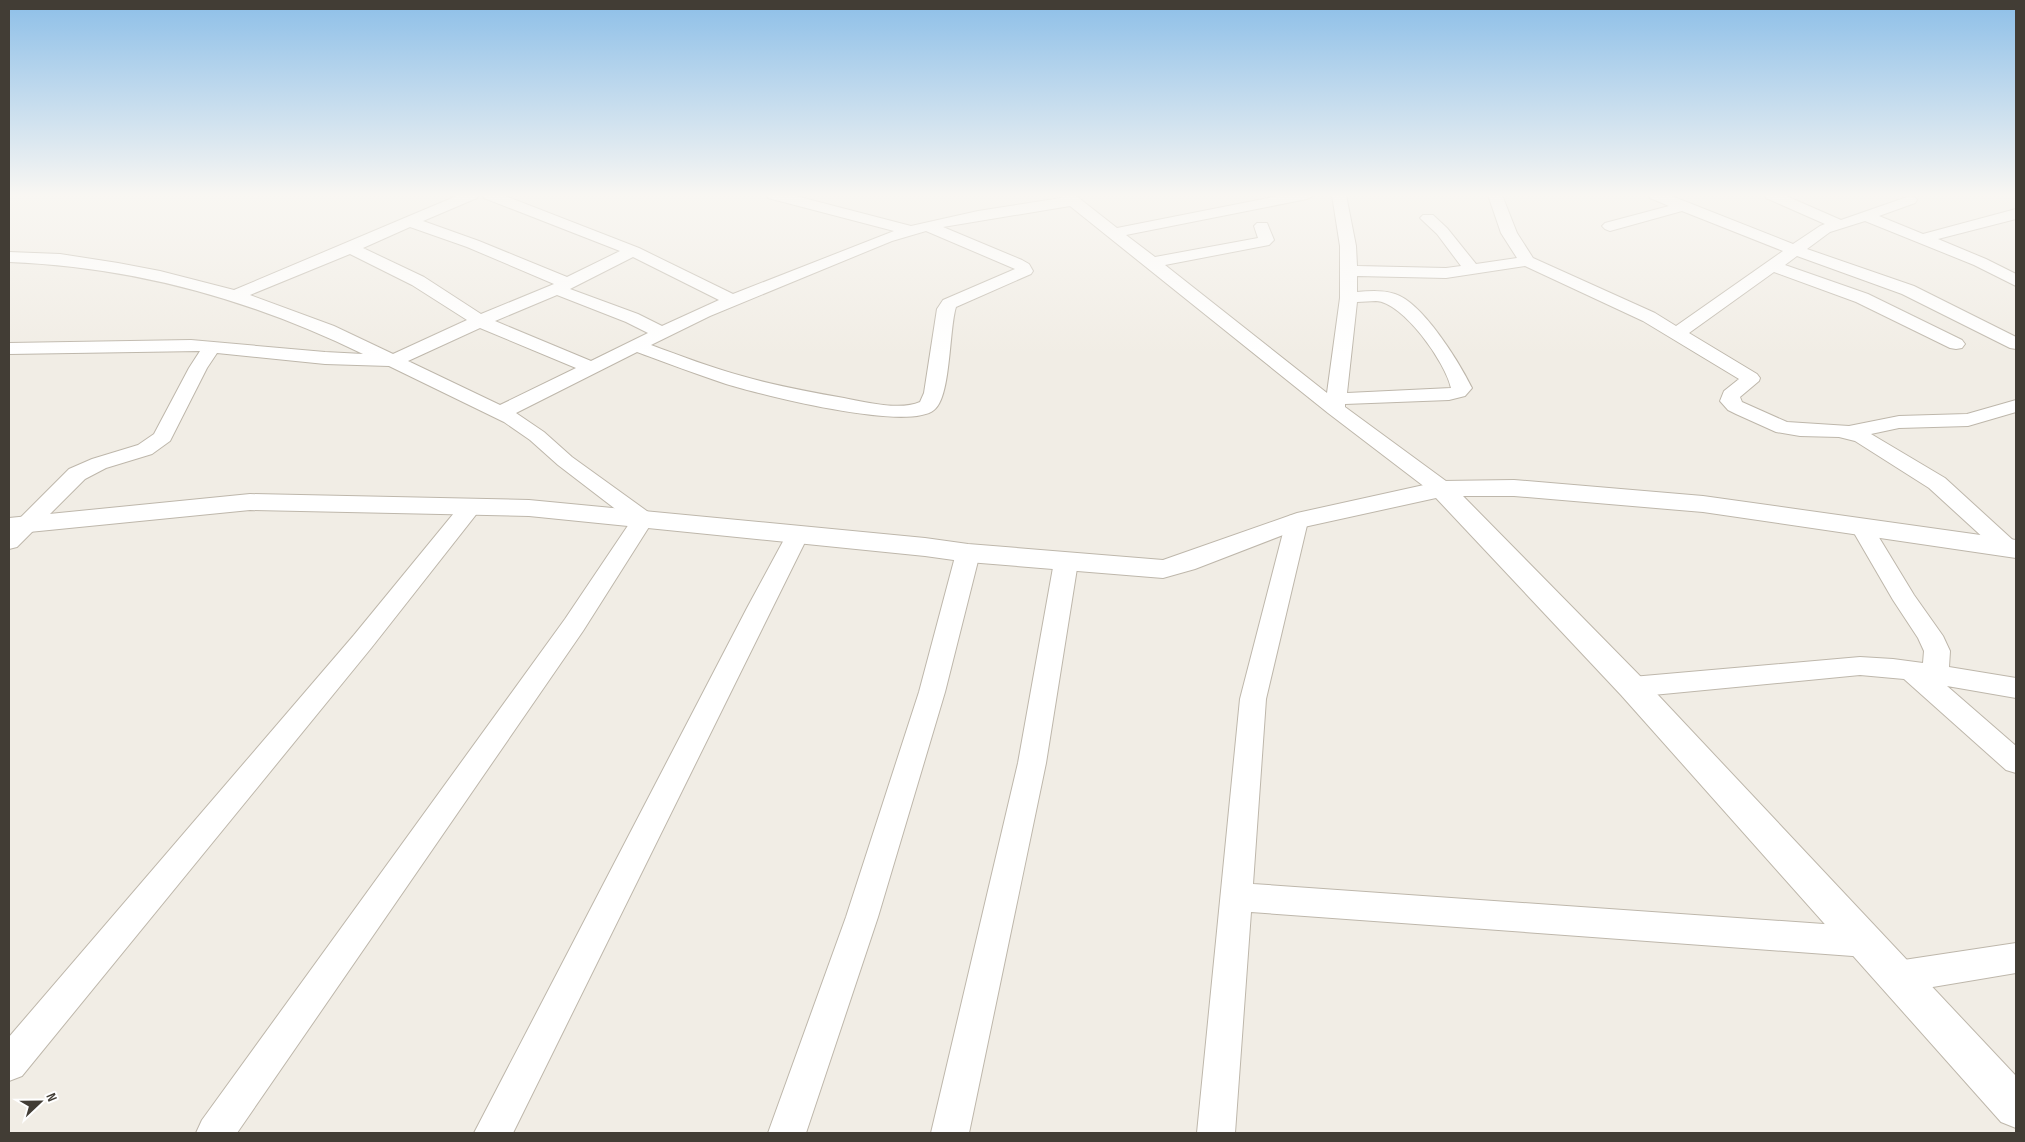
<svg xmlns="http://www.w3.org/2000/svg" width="2025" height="1142" font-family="'Sofia Sans Condensed',sans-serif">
<rect width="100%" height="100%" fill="#f1ede5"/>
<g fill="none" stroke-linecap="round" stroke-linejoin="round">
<defs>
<path id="minor" d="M459,195H479L477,198L423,221L479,241L567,277L620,251L484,198L482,195H503L639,248L733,294L894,231L768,198L766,195H792L911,226L978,211L1061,198L1059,195H1075L1117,228L1283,195H1314L1307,199L1126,235L1155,257L1258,238L1254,226L1257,223H1267L1274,240L1269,245L1165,265L1327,393L1340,298V246L1332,195H1346L1356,246L1357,266L1446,268L1461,266L1437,234L1420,218L1423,215H1433L1447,228L1476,264L1517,258L1501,233L1488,195H1502L1517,233L1533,258L1655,313L1676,326L1783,251L1682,211L1610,231L1605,229L1602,226L1605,223L1669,206L1650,198L1648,195H1669L1793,244L1820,226L1825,224L1766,198L1764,195H1784L1841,220L1910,196L1915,197L1917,200L1915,203L1879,216L1923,234L2016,209V219L1938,239L1986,259L2016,274V286L1974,265L1865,221L1830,232L1807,249L1914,286L2016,337V349L2010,348L1902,294L1797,256L1785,265L1868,294L1962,340L1965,344L1962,348L1956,349L1950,348L1856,302L1774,272L1689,333L1757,374L1760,378L1759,381L1740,397L1742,402L1787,422L1849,426L1899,416L1967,414L2016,400V412L1968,426L1899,428L1871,434L1945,478L2015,542L2016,551L2007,554L1999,552L1929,488L1855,441L1839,437L1800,436L1776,432L1736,414L1728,410L1720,401L1724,391L1739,379L1643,321L1525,266L1446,278L1357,276V292C1370,291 1383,290 1395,294C1423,303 1459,362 1472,388L1465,396L1449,400L1345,404V407L1450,484L1453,489L1450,494L1442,496L1434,494L1328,413L1070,206L943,227L1022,260L1029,264L1033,271L1031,274L956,307C949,329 951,398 934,410C907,432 762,395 726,384C696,374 667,363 637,352L516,413L544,432L572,457L651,514L654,519L583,631L237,1133H196L202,1120L565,619L631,521L558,465L530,440L504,422L389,366L325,364L217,353L207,368L170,441L152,454L106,468L85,479L17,547L9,549V529L69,469L92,459L138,445L154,434L189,368L200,351L9,354V343L191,340L325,352L363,354C250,299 135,267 9,262V252L60,254L118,263L160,271L234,290ZM410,227L467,247L554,284L481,314L424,277L363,248ZM926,231L1015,269L943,300L937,309L924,393L920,402C900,411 865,402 844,398C810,392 776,386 742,376C712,368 681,356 651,345L710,316L892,241ZM350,254L412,285L467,320L393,354L334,326L250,295ZM633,257L719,300L662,326L638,314L570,289ZM557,295L626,322L648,333L591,361L495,321ZM1376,301C1403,302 1446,363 1451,388L1347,393L1357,302ZM480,328L576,368L500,405L408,361Z
M471,500L479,502L482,507L372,647L22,1076L9,1081V1037L354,635L463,502Z
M1297,514L1305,516L1308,521L1266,699L1253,884L1866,927L1878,932L1882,942L1878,952L1866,957L1251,912L1235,1133H1197L1240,699L1286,521L1289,516Z
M1861,519L1869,521L1914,595L1943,636L1950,651L1949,667L2016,678V698L1947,686L2016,746V773L2006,770L1904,679L1860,675L1632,697L1623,694L1619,687L1623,680L1632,677L1860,657L1893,659L1923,663L1924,651L1918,638L1893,600L1850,526L1853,521Z
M798,527L806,529L809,534L513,1133H474L747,608L787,534L790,529Z
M968,545L976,548L980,553L945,692L878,917L806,1133H768L846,917L919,692L956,553L960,548Z
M1066,554L1074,557L1078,562L1046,763L969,1133H931L1018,763L1054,562L1058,557Z
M2016,943V973L1897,993L1885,988L1880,977L1885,966L1897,961Z"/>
<path id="tertiary" d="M1514,480L1703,496L2016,540V558L1703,512L1514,496H1463L1643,679L2016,1076V1128L2001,1122L1621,695L1436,498L1304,527L1195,569L1163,578L968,562L925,556L529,516L250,510L9,534V518L250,494L529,500L925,538L968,544L1163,560L1297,513L1442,481Z"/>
</defs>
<use href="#minor" stroke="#beb7ab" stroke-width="2"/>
<use href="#tertiary" stroke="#beb7ab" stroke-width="2"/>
<use href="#minor" fill="#fff" fill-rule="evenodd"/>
<use href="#tertiary" fill="#fff" fill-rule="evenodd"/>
</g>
<linearGradient id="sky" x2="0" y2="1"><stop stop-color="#8dbfe8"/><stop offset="0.55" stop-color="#f9f7f3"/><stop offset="1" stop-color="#f9f7f3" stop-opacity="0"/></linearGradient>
<rect width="2025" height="355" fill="url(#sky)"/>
<rect width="2025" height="1142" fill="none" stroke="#423d35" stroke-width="20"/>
<g transform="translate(40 1102) rotate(68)" stroke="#ffffff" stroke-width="4" paint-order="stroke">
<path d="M0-4L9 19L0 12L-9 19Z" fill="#423d35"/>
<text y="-8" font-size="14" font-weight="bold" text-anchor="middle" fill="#423d35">N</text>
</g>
</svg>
